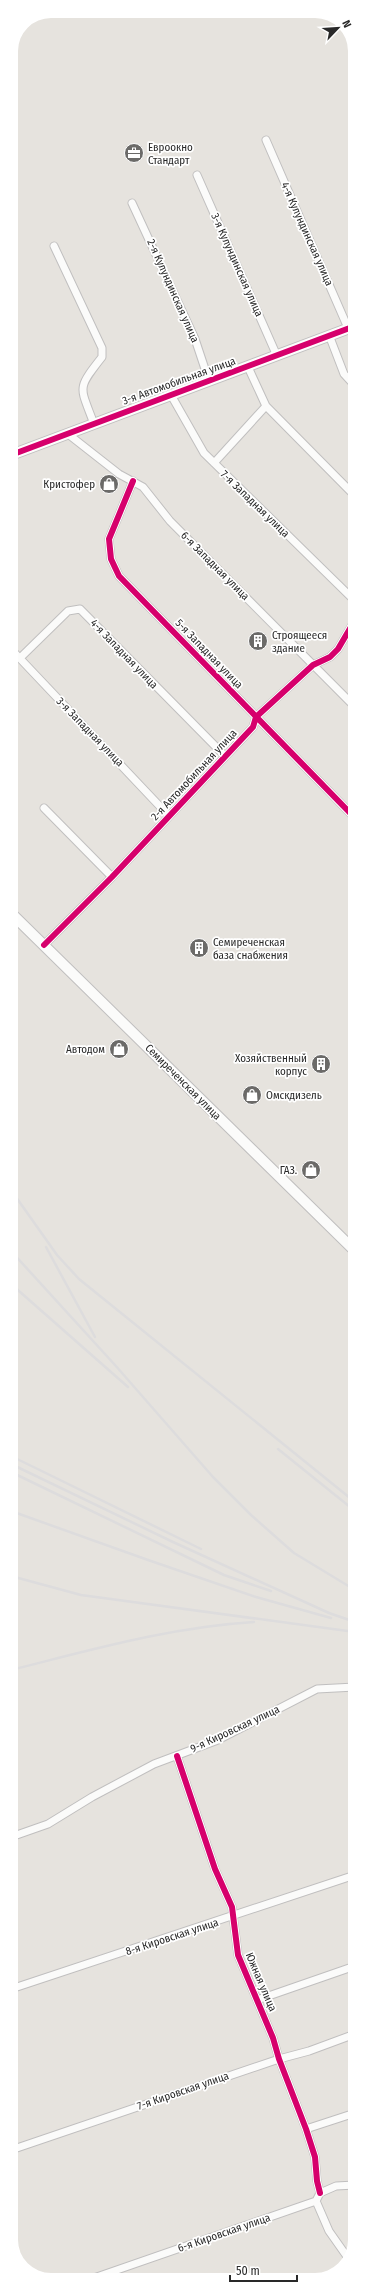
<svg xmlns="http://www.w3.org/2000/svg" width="366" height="2291" font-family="'Fira Sans Condensed',sans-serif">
<rect width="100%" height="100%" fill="#e6e3de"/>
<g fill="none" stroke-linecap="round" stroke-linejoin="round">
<defs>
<path id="street" d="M266,140L348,328
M197,175L277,356
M132,203L195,339L209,381
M54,246L102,348V357C76,390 80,386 94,424
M329,335L344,374L355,386
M248,367L266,406L355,496
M171,395L204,453L355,601
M68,434L119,474L143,487L170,521L355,707
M214,463L266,406
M133,481L109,539L111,559L119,576L355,818
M11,649L169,816
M20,658L68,611L80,609L225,756
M44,808L112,877
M44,945L112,877L253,727L256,717L313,665L330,657L338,649L355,620
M177,1756L215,1869L232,1907L238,1955L273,2038L279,2059L306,2129L315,2157L317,2181L320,2193
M11,1837L48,1824L92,1797L154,1764L218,1740L317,1689L355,1687
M11,1989L355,1875
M257,2000L355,1966
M306,2129L355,2113
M11,2150L279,2059L309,2051L355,2034
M316,2201L329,2231L348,2258
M88,2280L316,2201L320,2193L336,2186L355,2185"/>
<path id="secondary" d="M11,455L355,326
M11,913L355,1251"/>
</defs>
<use href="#street" stroke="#c0bfbf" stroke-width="9"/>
<use href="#secondary" stroke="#c0bfbf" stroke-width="12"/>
<use href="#street" stroke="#fbfbfa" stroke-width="7"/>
<use href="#secondary" stroke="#fbfbfa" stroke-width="10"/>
<path stroke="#dddcdd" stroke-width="2.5" d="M11,1190L57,1255L79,1279L355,1502
M46,1247L95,1337
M11,1251L115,1365L213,1477L251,1515L294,1553L355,1590
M11,1284L128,1387
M278,1449L355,1511
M11,1456L201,1549
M11,1464L173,1542L329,1613L355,1622
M11,1472L224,1575L271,1591
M11,1511L148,1560L256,1597L331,1618
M11,1576L81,1595L355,1632
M11,1670C91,1650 171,1627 254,1622"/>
<defs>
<path id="cycleway" d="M11,455L355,326
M133,481L109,539L111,559L119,576L355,818
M44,945L112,877L253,727L256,717L313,665L330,657L338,649L355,620
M177,1756L215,1869L232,1907L238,1955L273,2038L279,2059L306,2129L315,2157L317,2181L320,2193"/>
</defs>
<use href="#cycleway" stroke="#fff" stroke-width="8"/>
<use href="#cycleway" stroke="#d6006c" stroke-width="6"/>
</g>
<defs>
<symbol id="office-disc" viewBox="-11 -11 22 22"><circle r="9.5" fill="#6b6a68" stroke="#fff"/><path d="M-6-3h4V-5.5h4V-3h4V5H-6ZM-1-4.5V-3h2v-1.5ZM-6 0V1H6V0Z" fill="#fff"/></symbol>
<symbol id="shop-disc" viewBox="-11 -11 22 22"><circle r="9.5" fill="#6b6a68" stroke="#fff"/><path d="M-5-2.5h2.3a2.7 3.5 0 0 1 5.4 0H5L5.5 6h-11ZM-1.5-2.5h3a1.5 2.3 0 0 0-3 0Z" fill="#fff"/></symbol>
<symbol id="building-disc" viewBox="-11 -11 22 22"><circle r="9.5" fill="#6b6a68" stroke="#fff"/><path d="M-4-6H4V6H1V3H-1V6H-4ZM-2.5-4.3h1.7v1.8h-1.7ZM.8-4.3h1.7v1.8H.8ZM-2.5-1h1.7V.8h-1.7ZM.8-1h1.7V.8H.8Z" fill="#fff"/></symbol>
</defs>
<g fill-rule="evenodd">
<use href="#office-disc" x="123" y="142" width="22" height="22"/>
<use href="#shop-disc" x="98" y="473" width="22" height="22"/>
<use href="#building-disc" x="247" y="630" width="22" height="22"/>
<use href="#building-disc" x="188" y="937" width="22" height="22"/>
<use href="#shop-disc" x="108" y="1038" width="22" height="22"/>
<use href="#building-disc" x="310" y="1053" width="22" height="22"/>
<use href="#shop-disc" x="241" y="1084" width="22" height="22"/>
<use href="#shop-disc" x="300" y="1159" width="22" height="22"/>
</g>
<g text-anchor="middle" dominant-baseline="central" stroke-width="3.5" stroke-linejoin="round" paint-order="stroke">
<g font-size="11" fill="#292929" stroke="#fff" text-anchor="start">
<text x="148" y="147">Евроокно<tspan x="148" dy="13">Стандарт</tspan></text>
<text x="95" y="484" text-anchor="end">Кристофер</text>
<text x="272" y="635">Строящееся<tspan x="272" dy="13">здание</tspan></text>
<text x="213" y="942">Семиреченская<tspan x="213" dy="13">база снабжения</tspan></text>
<text x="105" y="1049" text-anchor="end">Автодом</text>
<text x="307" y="1058" text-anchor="end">Хозяйственный<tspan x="307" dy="13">корпус</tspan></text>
<text x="266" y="1095">Омскдизель</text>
<text x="297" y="1170" text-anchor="end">ГАЗ.</text>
</g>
<g font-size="11" fill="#292929" stroke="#fff">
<text transform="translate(307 234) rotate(66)">4-я Кулундинская улица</text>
<text transform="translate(237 265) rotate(66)">3-я Кулундинская улица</text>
<text transform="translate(173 291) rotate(66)">2-я Кулундинская улица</text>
<text transform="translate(179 381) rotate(-20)">3-я Автомобильная улица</text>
<text transform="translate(255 504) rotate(44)">7-я Западная улица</text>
<text transform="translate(215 566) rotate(45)">6-я Западная улица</text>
<text transform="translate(124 654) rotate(46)">4-я Западная улица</text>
<text transform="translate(209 654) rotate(46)">5-я Западная улица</text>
<text transform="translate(90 732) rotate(46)">3-я Западная улица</text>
<text transform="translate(194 775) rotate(-47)">2-я Автомобильная улица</text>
<text transform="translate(183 1082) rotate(45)">Семиреченская улица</text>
<text transform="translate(235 1729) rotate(-25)">9-я Кировская улица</text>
<text transform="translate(172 1937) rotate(-18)">8-я Кировская улица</text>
<text transform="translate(261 1982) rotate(67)">Южная улица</text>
<text transform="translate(183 2091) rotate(-19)">7-я Кировская улица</text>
<text transform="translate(224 2233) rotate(-19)">6-я Кировская улица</text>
</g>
</g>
<path d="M0 0H366V2291H0ZM51 18H315A33 33 0 0 1 348 51V2240A33 33 0 0 1 315 2273H51A33 33 0 0 1 18 2240V51A33 33 0 0 1 51 18Z" fill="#fff" fill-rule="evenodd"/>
<g transform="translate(338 28) rotate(65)" stroke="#ffffff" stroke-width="3" paint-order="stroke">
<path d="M0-3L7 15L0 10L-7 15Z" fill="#292929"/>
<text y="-6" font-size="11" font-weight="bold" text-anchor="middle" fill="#292929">N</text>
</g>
<path d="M230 2275v6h67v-6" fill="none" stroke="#292929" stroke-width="2"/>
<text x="236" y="2275" font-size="12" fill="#292929" stroke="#ffffff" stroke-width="3" paint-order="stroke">50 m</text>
</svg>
